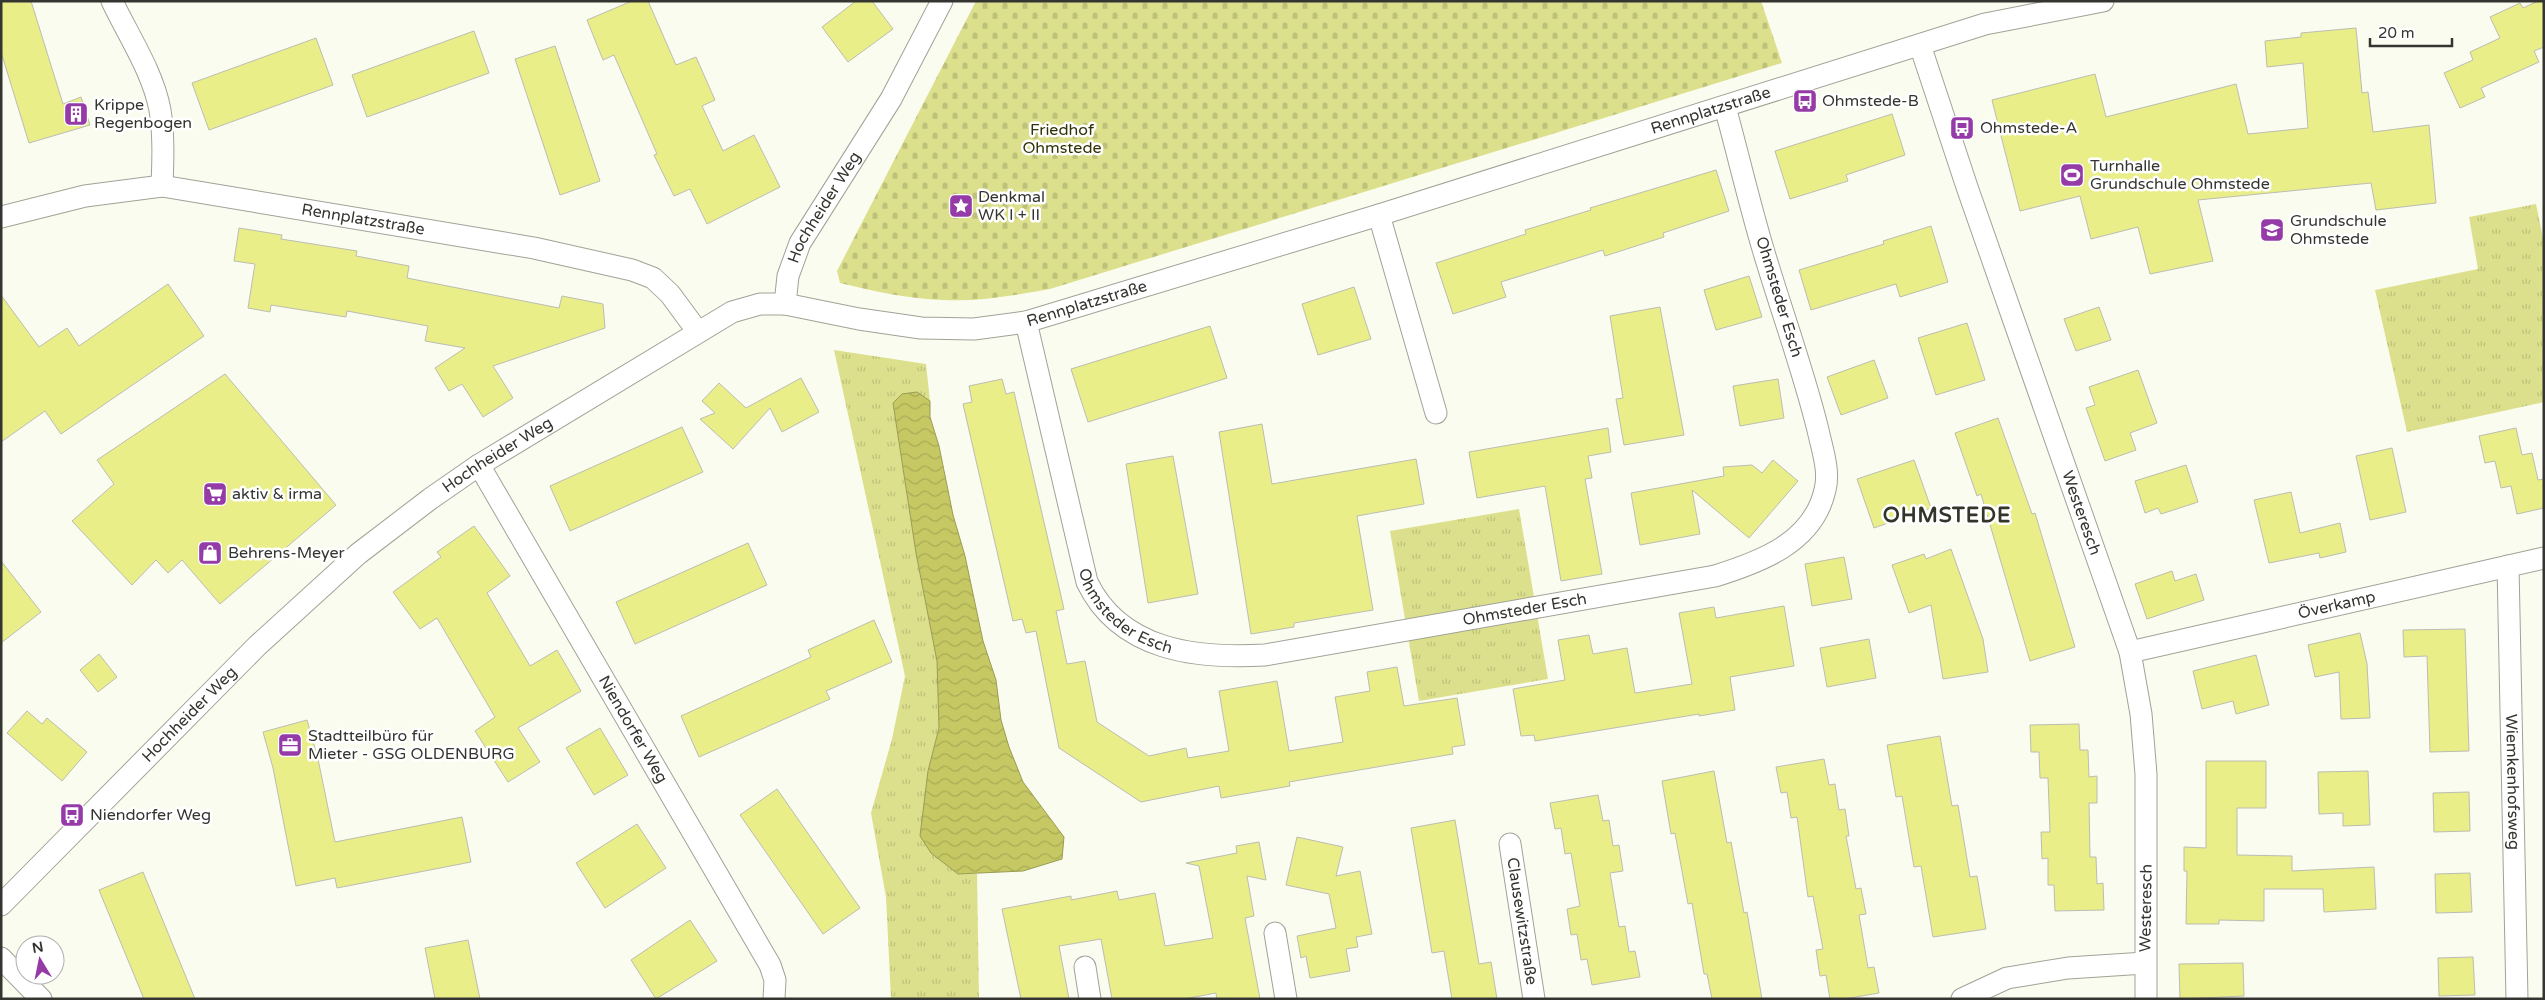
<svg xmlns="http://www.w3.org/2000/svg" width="2545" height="1000" font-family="'Varela Round',sans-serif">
<defs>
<pattern id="grass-tufts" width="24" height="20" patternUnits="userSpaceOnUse" patternTransform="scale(1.25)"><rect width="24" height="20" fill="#dce08c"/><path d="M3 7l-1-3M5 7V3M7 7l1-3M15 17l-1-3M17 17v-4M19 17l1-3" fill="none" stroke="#bdc179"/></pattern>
<pattern id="cemetery-stones" width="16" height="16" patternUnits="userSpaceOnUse" patternTransform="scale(1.25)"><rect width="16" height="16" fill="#dce08c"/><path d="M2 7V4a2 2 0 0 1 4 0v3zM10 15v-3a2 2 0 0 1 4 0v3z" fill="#bdc179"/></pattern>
<pattern id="water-waves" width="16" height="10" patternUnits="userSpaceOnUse" patternTransform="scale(1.25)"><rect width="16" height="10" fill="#c5c863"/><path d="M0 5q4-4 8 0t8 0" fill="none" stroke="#aaac56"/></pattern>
</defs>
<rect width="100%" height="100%" fill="#fbfcf0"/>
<path fill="url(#grass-tufts)" d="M2536,204L2544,243V402L2407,432L2375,290L2478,269L2469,217Z
M834,350L926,364L930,401L917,392L893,403L916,553L937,661L939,728L928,771L958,874H977L979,999H891L886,897L871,813L892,739L905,676Z
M1519,509L1548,679L1419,701L1390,531Z"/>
<path fill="url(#cemetery-stones)" d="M976,1H1761L1782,63L1050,289C1015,295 979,302 943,300C908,299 874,291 840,283L837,271Z"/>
<path fill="url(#water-waves)" stroke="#9a9c54" d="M917,392L930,401V417L939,446L953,515L965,556L983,641L996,680L1001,720L1009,747L1023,782L1064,837L1062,859L1023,871L958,874L931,853L920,836L928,771L939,728L937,661L916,553L893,403L902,394Z"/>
<path fill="#e9ee88" stroke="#bcbdb2" d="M1,1H31L63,104L81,97L90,125L29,143L1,52Z
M632,1H648L676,65L696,57L715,100L702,106L723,151L754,135L780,187L707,224L690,189L674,196L654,155L657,154L614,55L603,60L587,20Z
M856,1H872L893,29L848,62L822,27Z
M2538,1H2544V47L2534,51L2539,62L2481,88L2485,97L2460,108L2444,73L2473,60L2470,52L2500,38L2490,17L2520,3L2523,8Z
M2356,28L2362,93L2368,92L2373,132L2429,125L2436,203L2376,210L2371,183L2198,200L2213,261L2150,274L2138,227L2091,239L2080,196L2020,211L1992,100L2095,74L2106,117L2236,84L2248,134L2308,128L2303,63L2267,67L2265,41L2301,37V33Z
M474,31L489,73L367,117L352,75Z
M316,38L333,85L209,130L192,83Z
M555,46L600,181L560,195L515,59Z
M1892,114L1905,155L1846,175L1848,181L1790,199L1775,151Z
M1716,170L1729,211L1663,233L1664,237L1605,256L1603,250L1501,282L1506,297L1453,314L1436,263L1526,234L1525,230L1591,210L1590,208Z
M1931,226L1948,282L1900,297L1896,284L1811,310L1799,270L1884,244L1883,241Z
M239,228L282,235L281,239L357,251L356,256L409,266L407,278L559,308L562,296L603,304L605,328L493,366L513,398L483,417L462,384L449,391L435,368L465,348L425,341L428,326L347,311L346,317L271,305L270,312L248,308L255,264L234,261Z
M1749,276L1762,317L1716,330L1704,290Z
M168,284L204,336L61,434L45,411L1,442V295L39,347L67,328L79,346Z
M1354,287L1371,339L1318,355L1302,304Z
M1660,307L1684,435L1624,445L1616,399L1623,398L1610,316Z
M2099,307L2111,340L2076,351L2064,319Z
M1967,323L1985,380L1936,395L1918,338Z
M1210,326L1227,378L1088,422L1071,369Z
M1874,360L1888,398L1841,415L1827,377Z
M2138,370L2157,423L2130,433L2136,450L2105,461L2086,408L2095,405L2089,387Z
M225,374L336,505L220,604L182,560L168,573L156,560L132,585L72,521L114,484L97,460Z
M801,378L819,412L782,432L770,408L733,449L700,419L715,413L702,401L719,383L746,408Z
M1002,379L1006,394L1014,392L1064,609L1056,611L1067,664L1085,661L1097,722L1149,756L1186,748L1188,758L1229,751L1219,691L1277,681L1289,751L1343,742L1335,697L1370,691L1367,672L1397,667L1404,706L1457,698L1465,745L1452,747L1453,754L1289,782L1290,786L1221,798L1219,786L1141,802L1059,748L1036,631L1026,633L1022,619L1013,621L963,404L972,402L969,386Z
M1778,379L1784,418L1740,426L1733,386Z
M1998,418L2032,514L2035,513L2075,647L2030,661L1981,494L1977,496L1955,433Z
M1262,424L1272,484L1416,459L1424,504L1357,516L1373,610L1294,623V627L1251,634L1219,432Z
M682,427L703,472L570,531L550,486Z
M1608,428L1611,452L1588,456L1592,478L1585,479L1602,574L1561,581L1545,486L1477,498L1469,452Z
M2516,428L2522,455L2532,453L2538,480L2544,479V508L2517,514L2511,486L2501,488L2495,461L2485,463L2479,436Z
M2392,448L2406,512L2370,520L2356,456Z
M1173,456L1198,594L1148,603L1126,464Z
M1773,460L1798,481L1749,538L1692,490L1700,534L1640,545L1631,493L1724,476L1723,467L1752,465L1762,473Z
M1914,460L1931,508L1874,528L1857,479Z
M2186,465L2198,502L2161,514L2158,508L2145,513L2135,481Z
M2291,492L2300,533L2340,523L2346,552L2320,558L2319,553L2269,563L2254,500Z
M474,526L510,576L487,593L530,666L557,650L581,691L518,728L540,762L508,782L475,731L495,717L437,618L420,629L393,592L441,557L437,552Z
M748,543L767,585L635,644L616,602Z
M1951,549L1983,639L1988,672L1943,679L1931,605L1909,613L1892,565L1924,554L1926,559Z
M1844,557L1852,599L1812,606L1805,564Z
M1,561L41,612L1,643Z
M2172,571L2175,581L2196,574L2204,600L2147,619L2135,584Z
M1784,606L1794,666L1730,677L1735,710L1699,716V714L1535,741L1534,735L1521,736L1513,689L1565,680L1558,640L1589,635L1593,654L1627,648L1635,693L1692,684L1679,613L1714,607L1716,618Z
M874,620L892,662L826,691L830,699L699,757L681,716L811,657L808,650Z
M2465,629L2469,751L2430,752L2427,656L2404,657L2403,630Z
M2360,633L2367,664L2370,718L2341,719L2339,672L2315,677L2308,645Z
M1869,639L1876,678L1827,687L1820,648Z
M99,654L117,677L98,692L80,670Z
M2256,655L2269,705L2236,714L2233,701L2202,709L2193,671Z
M27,711L42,724L47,718L87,752L62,781L7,733Z
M307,720L318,759L335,842L462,817L471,862L337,888L335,878L296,886L273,768L263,732Z
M2079,724L2080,750H2088L2089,777L2097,776V803H2089L2090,857H2096L2097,884L2103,883L2104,910L2055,911L2054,885H2048V858L2042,859L2041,832H2050L2048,778H2040L2039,752H2031L2030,725Z
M600,728L628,775L594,795L566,748Z
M1940,736L1952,806L1958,805L1970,877L1977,876L1986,929L1933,937L1921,866L1914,867L1902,796L1896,797L1887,745Z
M1824,759L1829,785L1835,784L1839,810L1845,809L1849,836H1846L1856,889L1861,888L1866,914L1859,915L1868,968L1874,967L1879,993L1844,999H1830L1826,975L1820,976L1816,950L1823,949L1813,896L1808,897L1797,817L1791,818L1787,792L1781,793L1776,767Z
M2206,761H2266V808H2237V855L2292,856V871L2374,867L2376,909L2324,912L2323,889H2264V921L2219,920V924H2186L2187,871H2184V847L2206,848Z
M1714,771L1727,843L1731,842L1744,913L1747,912L1762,999H1712L1707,974H1704L1692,903L1688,904L1675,833L1671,834L1662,781Z
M2368,771L2370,825L2343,826V813L2319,814L2318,772Z
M777,789L860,908L823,934L740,815Z
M2469,792L2470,831L2434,832L2433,793Z
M1598,795L1603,821L1609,820L1613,846L1619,845L1623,871L1610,873L1619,927L1625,926L1629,952L1635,951L1640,977L1592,985L1587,959L1581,960L1577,934L1571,935L1567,909L1580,906L1571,853L1565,854L1561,828L1555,829L1550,803Z
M1455,820L1479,964L1491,962L1497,999H1452L1444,951L1432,953L1411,828Z
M637,824L666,868L605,908L576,863Z
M1297,837L1343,847L1336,876L1360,871L1372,934L1356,937L1358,947L1346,949L1350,971L1310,978L1306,956L1301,958L1297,936L1336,928L1329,894L1286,885Z
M1259,842L1266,880L1247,876L1254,916L1245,918L1260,999H1217L1216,993L1184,999H1112L1101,939L1059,946L1069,999H1021L1002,909L1071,896V900L1117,891L1119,900L1155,893L1165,946L1213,938L1199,866L1186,863L1237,853L1236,846Z
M143,872L195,999H144L99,890Z
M2470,873L2472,912L2436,913L2435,874Z
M690,920L717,961L656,999L631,960Z
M468,940L480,999H435L425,948Z
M2473,957L2475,995L2439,996L2438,958Z
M2243,963L2244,996L2180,999L2179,964Z"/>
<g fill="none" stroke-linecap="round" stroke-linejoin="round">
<defs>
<g id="street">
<path d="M112,1C128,35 153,72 160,110C164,135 163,161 162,186"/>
<path id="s1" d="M1920,45L1967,187L2130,652L2141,714L2146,774V999"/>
<path d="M1379,215L1436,413"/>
<path id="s2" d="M1,217L85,196L162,186L534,248L632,270L653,278L670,294L698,332"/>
<path id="s3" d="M785,304L788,276L800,243L891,99L942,1"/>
<path id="s4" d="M1026,322L1087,582C1120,651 1197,659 1265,655L1715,576C1760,562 1813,543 1825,490C1830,471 1822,449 1818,430C1803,369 1781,310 1763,249C1749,202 1738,154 1725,107"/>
<path id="s5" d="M479,465L770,965L775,980L774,999"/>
<path id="s6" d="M2508,566L2517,999"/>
<path id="s7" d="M2130,652L2544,558"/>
<path id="s8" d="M1510,844L1534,999"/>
<path id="s9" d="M1,905L257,646L358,554L430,499L479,465L732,312L760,304H785L859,319L921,328L974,329L1026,322L1379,215L1985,24L2103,1"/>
<path d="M1275,933L1286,999"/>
<path d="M1,958L41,999"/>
<path d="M1085,967L1090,999"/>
<path d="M1962,999L2007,978L2068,968L2145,963"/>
</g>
</defs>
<use href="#street" stroke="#a1a297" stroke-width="23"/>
<use href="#street" stroke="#fff" stroke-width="21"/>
</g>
<defs>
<symbol id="bus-square" viewBox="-11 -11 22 22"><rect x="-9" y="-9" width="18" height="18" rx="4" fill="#953ba7" stroke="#fff"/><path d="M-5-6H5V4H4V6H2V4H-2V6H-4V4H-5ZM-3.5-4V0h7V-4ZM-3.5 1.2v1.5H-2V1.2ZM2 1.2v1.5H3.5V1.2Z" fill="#fff"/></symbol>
<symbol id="building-square" viewBox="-11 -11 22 22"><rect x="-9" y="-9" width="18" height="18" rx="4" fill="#953ba7" stroke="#fff"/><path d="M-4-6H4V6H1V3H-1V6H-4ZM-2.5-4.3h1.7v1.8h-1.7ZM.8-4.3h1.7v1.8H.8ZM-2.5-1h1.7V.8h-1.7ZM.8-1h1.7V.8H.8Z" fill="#fff"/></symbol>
<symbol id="stadium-square" viewBox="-11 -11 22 22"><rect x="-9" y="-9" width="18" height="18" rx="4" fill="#953ba7" stroke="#fff"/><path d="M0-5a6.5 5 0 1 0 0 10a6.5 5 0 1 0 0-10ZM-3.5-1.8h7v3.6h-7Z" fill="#fff"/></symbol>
<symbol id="sight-square" viewBox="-11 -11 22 22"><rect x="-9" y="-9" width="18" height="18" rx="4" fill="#953ba7" stroke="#fff"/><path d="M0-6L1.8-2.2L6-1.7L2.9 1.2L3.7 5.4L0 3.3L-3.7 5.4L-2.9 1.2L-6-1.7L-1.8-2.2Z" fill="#fff"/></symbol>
<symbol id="school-square" viewBox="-11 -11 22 22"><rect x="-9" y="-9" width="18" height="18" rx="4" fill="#953ba7" stroke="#fff"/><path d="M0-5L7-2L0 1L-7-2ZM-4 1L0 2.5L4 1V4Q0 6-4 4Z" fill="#fff"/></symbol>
<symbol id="supermarket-square" viewBox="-11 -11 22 22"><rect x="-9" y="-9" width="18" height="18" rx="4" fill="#953ba7" stroke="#fff"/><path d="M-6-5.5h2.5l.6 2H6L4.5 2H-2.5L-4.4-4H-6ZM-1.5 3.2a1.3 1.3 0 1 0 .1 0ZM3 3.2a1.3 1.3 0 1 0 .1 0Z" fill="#fff"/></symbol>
<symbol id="shop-square" viewBox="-11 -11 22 22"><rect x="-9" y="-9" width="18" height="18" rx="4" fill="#953ba7" stroke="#fff"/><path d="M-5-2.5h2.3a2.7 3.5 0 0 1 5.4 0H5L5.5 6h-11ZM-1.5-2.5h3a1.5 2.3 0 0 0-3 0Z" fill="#fff"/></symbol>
<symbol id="office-square" viewBox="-11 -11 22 22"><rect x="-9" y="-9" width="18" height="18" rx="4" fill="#953ba7" stroke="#fff"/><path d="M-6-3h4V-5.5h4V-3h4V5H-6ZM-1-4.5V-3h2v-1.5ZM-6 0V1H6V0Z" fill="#fff"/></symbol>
</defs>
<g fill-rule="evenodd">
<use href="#bus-square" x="1791" y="87" width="28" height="28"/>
<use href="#building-square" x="62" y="100" width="28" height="28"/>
<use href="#bus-square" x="1948" y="114" width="28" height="28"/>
<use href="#stadium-square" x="2058" y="161" width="28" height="28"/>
<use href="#sight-square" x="947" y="192" width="28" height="28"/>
<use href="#school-square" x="2258" y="216" width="28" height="28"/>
<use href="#supermarket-square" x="201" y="480" width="28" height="28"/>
<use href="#shop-square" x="196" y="539" width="28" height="28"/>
<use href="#office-square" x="276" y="731" width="28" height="28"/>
<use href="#bus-square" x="58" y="801" width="28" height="28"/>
</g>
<g text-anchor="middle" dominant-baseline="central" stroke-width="5" stroke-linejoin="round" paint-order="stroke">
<g font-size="16" fill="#343430" stroke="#fff" text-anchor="start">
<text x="1822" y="101">Ohmstede-B</text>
<text x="94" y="105">Krippe<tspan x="94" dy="18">Regenbogen</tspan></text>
<text x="1980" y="128">Ohmstede-A</text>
<text x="2090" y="166">Turnhalle<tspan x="2090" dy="18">Grundschule Ohmstede</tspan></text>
<text x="978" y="197">Denkmal<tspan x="978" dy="18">WK I + II</tspan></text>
<text x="2290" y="221">Grundschule<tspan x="2290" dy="18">Ohmstede</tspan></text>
<text x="232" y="494">aktiv &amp; irma</text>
<text x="228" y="553">Behrens-Meyer</text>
<text x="308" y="736">Stadtteilbüro für<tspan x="308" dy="18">Mieter - GSG OLDENBURG</tspan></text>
<text x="90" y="815">Niendorfer Weg</text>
</g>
<g font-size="16" fill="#343430" stroke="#fff">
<text stroke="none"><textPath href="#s9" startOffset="1961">Rennplatzstraße</textPath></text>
<text stroke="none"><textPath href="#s3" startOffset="106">Hochheider Weg</textPath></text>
<text stroke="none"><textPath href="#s2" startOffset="368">Rennplatzstraße</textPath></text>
<text transform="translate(1779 297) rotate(73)">Ohmsteder Esch</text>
<text stroke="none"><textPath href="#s9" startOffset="1308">Rennplatzstraße</textPath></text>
<text stroke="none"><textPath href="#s9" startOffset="672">Hochheider Weg</textPath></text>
<text stroke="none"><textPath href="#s1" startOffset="495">Westeresch</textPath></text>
<text stroke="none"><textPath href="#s7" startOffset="212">Överkamp</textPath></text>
<text stroke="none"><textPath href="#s4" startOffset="316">Ohmsteder Esch</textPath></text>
<text stroke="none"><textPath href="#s4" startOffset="736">Ohmsteder Esch</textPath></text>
<text stroke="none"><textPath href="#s9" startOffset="268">Hochheider Weg</textPath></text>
<text stroke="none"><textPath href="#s5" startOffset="306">Niendorfer Weg</textPath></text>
<text stroke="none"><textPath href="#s6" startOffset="216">Wiemkenhofsweg</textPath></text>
<text transform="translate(2146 908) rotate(-89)">Westeresch</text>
<text stroke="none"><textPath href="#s8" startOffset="78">Clausewitzstraße</textPath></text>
</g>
<g font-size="16" fill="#313205" stroke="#fff">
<text x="1062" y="130">Friedhof<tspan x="1062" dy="18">Ohmstede</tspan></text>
</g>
<g font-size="21" font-weight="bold" letter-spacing="1" fill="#33342a" stroke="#fff">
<text x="1947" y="515">OHMSTEDE</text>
</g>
</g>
<rect width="2545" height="1000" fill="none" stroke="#343430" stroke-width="5"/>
<g transform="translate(40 960) rotate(350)"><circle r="24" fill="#ffffff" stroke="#aeaeac"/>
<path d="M0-4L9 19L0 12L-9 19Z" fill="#953ba7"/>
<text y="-8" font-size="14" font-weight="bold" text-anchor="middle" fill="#343430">N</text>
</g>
<path d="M2370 38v8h82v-8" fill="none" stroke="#343430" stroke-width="2.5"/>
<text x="2378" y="38" font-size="15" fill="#343430" stroke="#ffffff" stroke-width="4" paint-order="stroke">20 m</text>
</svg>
